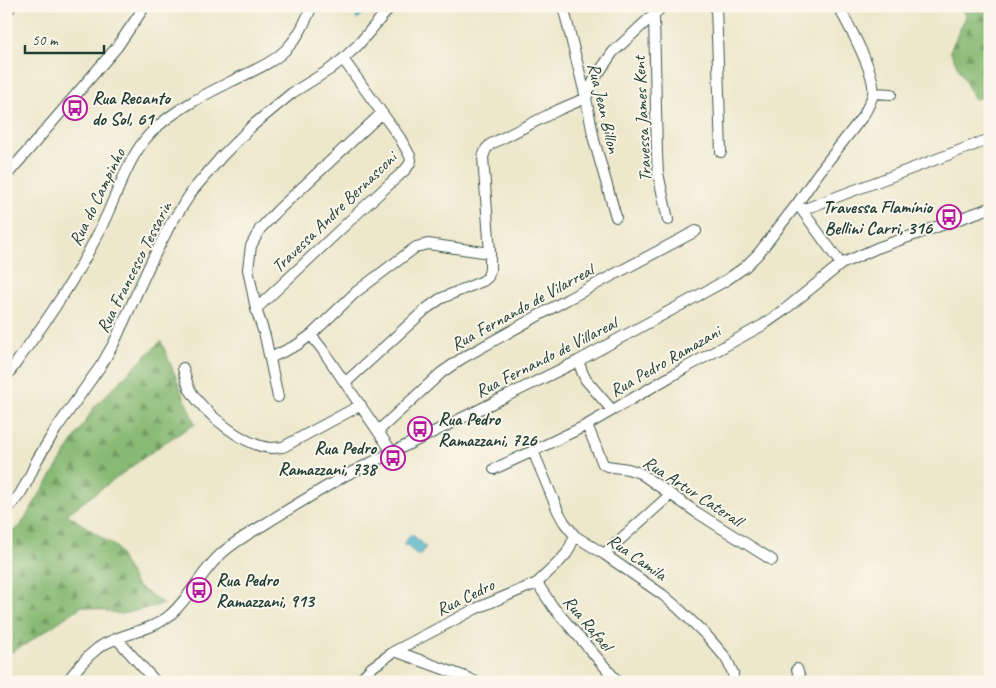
<svg xmlns="http://www.w3.org/2000/svg" width="996" height="688" font-family="Caveat,sans-serif">
<defs>
<pattern id="forest-firs" width="22" height="20" patternUnits="userSpaceOnUse" patternTransform="scale(1.25)"><rect width="22" height="20" fill="#88ba74"/><path d="M5 1l3.5 6h-7zM16 11l3.5 6h-7z" fill="#6f9860"/></pattern>
</defs>
<rect width="100%" height="100%" fill="#fbf7ec"/>
<filter id="ink" filterUnits="userSpaceOnUse"><feTurbulence type="fractalNoise" baseFrequency=".02" numOctaves="2"/><feDisplacementMap in="SourceGraphic" scale="10" xChannelSelector="R" yChannelSelector="G"/><feConvolveMatrix kernelMatrix="1 2 1 2 8 2 1 2 1" color-interpolation-filters="sRGB"/></filter>
<filter id="wash" filterUnits="userSpaceOnUse"><feTurbulence type="fractalNoise" baseFrequency=".0096" numOctaves="4" result="noise"/><feDisplacementMap in="SourceGraphic" scale="20" xChannelSelector="R" yChannelSelector="G"/><feGaussianBlur stdDeviation="1.12" result="paint"/><feColorMatrix in="noise" values="0 0 0 0 0 0 0 0 0 0 0 0 0 0 0 0 0 1.4 0 .05"/><feComposite in="paint" operator="in"/></filter>
<g filter="url(#wash)">
<rect width="100%" height="100%" fill="#ede7cb"/>
<path fill="url(#forest-firs)" stroke="#547c54" d="M962,6H990V97L974,99L950,51L966,16Z
M161,341L195,424L164,443L67,514L116,547L136,585L164,604L121,614L82,606L26,644L6,655V536L20,526L95,406Z"/>
<path fill="#46aec5" stroke="#32767c" d="M412,534L426,547L419,556L403,543Z"/>
<g fill="none" stroke-linecap="round" stroke-linejoin="round">
<path stroke="#46aec5" stroke-width="3" d="M357,18L369,6"/>
</g>
</g>
<g filter="url(#ink)">
<g fill="none" stroke-linecap="round" stroke-linejoin="round">
<defs>
<path id="minor" d="M563,6L586,98L594,140L616,217
M716,6L721,152
M6,13L11,6
M654,15L657,155L658,173L668,220
M873,93L891,94
M586,98L595,78L613,52L663,6
M6,176L117,47L145,6
M799,206L841,264
M802,210L990,139
M256,309L361,210L405,170L409,165L411,160L410,156L400,138L343,59
M311,335L322,349L392,452
M270,358L297,345L311,335L356,292L416,247L428,244L490,253
M578,361L583,374L586,380L612,410
M183,368C185,376 187,384 190,390C204,413 245,447 272,448C275,448 280,447 283,447L361,405
M6,377C36,335 67,293 91,247C100,231 108,213 115,196C127,169 136,145 158,126C180,107 206,94 232,81C252,71 275,63 290,45C300,34 306,20 312,6
M345,383L426,309L440,299L449,295L483,281L488,277L490,269V253L483,157L486,149L491,144L558,110L586,98
M278,397L265,336L256,309L248,269L251,246L260,229L278,210L382,113
M587,425L603,464L607,466L628,469L640,473L696,512L772,560
M378,431L441,373L461,359L568,299L696,231
M533,451L558,511L564,522L575,536L604,554L663,595L677,607L707,636L726,658L733,673V682
M494,469L533,451L587,425L685,368L763,325L783,311L841,264L877,248L990,208
M6,511L20,494L28,480L37,460L56,429L102,364L114,343L151,262L170,225L193,190L222,156L252,126L292,93L329,70L343,59L358,45L391,6
M604,554L670,495
M537,583L553,607L618,682
M117,639L156,682
M395,651L468,678L476,682
M797,669L801,682
M67,682C76,670 85,658 98,648C119,633 149,633 170,615C190,598 201,572 221,554C234,542 250,533 265,524C292,507 319,491 346,475L578,361L725,281L745,267L758,254L797,204L817,175L863,116C867,109 871,102 873,94C877,75 848,24 838,6
M361,682L362,678L371,668L395,651L475,609L537,583L560,561L567,553L575,536"/>
</defs>
<use href="#minor" stroke="#3e564b" stroke-width="12"/>
<use href="#minor" stroke="#fff" stroke-width="10"/>
</g>
</g>
<defs>
<symbol id="bus-ring" viewBox="-11 -11 22 22"><circle r="9.5" fill="#fbf7ec" stroke="#b5179e" stroke-width="1.5"/><path d="M-5-6H5V4H4V6H2V4H-2V6H-4V4H-5ZM-3.5-4V0h7V-4ZM-3.5 1.2v1.5H-2V1.2ZM2 1.2v1.5H3.5V1.2Z" fill="#b5179e"/></symbol>
</defs>
<g fill-rule="evenodd">
<use href="#bus-ring" x="61" y="94" width="28" height="28"/>
<use href="#bus-ring" x="935" y="203" width="28" height="28"/>
<use href="#bus-ring" x="406" y="415" width="28" height="28"/>
<use href="#bus-ring" x="379" y="444" width="28" height="28"/>
<use href="#bus-ring" x="185" y="576" width="28" height="28"/>
</g>
<g text-anchor="middle" dominant-baseline="central" stroke-width="4" stroke-linejoin="round" paint-order="stroke">
<g font-size="18" font-weight="bold" fill="#1f3d34" stroke="#fbf7ec" text-anchor="start">
<text x="92" y="98">Rua Recanto<tspan x="92" dy="21">do Sol, 61</tspan></text>
<text x="932" y="207" text-anchor="end">Travessa Flamínio<tspan x="932" dy="21">Bellini Carri, 316</tspan></text>
<text x="438" y="419">Rua Pedro<tspan x="438" dy="21">Ramazzani, 726</tspan></text>
<text x="376" y="448" text-anchor="end">Rua Pedro<tspan x="376" dy="21">Ramazzani, 738</tspan></text>
<text x="216" y="580">Rua Pedro<tspan x="216" dy="21">Ramazzani, 913</tspan></text>
</g>
<g font-size="18" fill="#1f3d34" stroke="#fbf7ec">
<text transform="translate(604 108) rotate(77)">Rua Jean Billon</text>
<text transform="translate(642 119) rotate(-93)">Travessa James Kent</text>
<text transform="translate(97 197) rotate(-64)">Rua do Campinho</text>
<text transform="translate(334 212) rotate(-44)">Travessa Andre Bernasconi</text>
<text transform="translate(134 267) rotate(-63)">Rua Francesco Tessarin</text>
<text transform="translate(522 307) rotate(-29)">Rua Fernando de Vilarreal</text>
<text transform="translate(546 357) rotate(-27)">Rua Fernando de Villareal</text>
<text transform="translate(665 361) rotate(-30)">Rua Pedro Ramazani</text>
<text transform="translate(693 491) rotate(33)">Rua Artur Caterall</text>
<text transform="translate(637 557) rotate(35)">Rua Camila</text>
<text transform="translate(465 597) rotate(-26)">Rua Cedro</text>
<text transform="translate(588 623) rotate(50)">Rua Rafael</text>
</g>
</g>
<rect width="996" height="688" fill="none" stroke="#fbf7ec" stroke-width="25"/>
<path d="M25 45v8h79v-8" fill="none" stroke="#1f3d34" stroke-width="2.5"/>
<text x="32" y="45" font-size="15" fill="#1f3d34" stroke="#fbf7ec" stroke-width="4" paint-order="stroke">50 m</text>
</svg>
